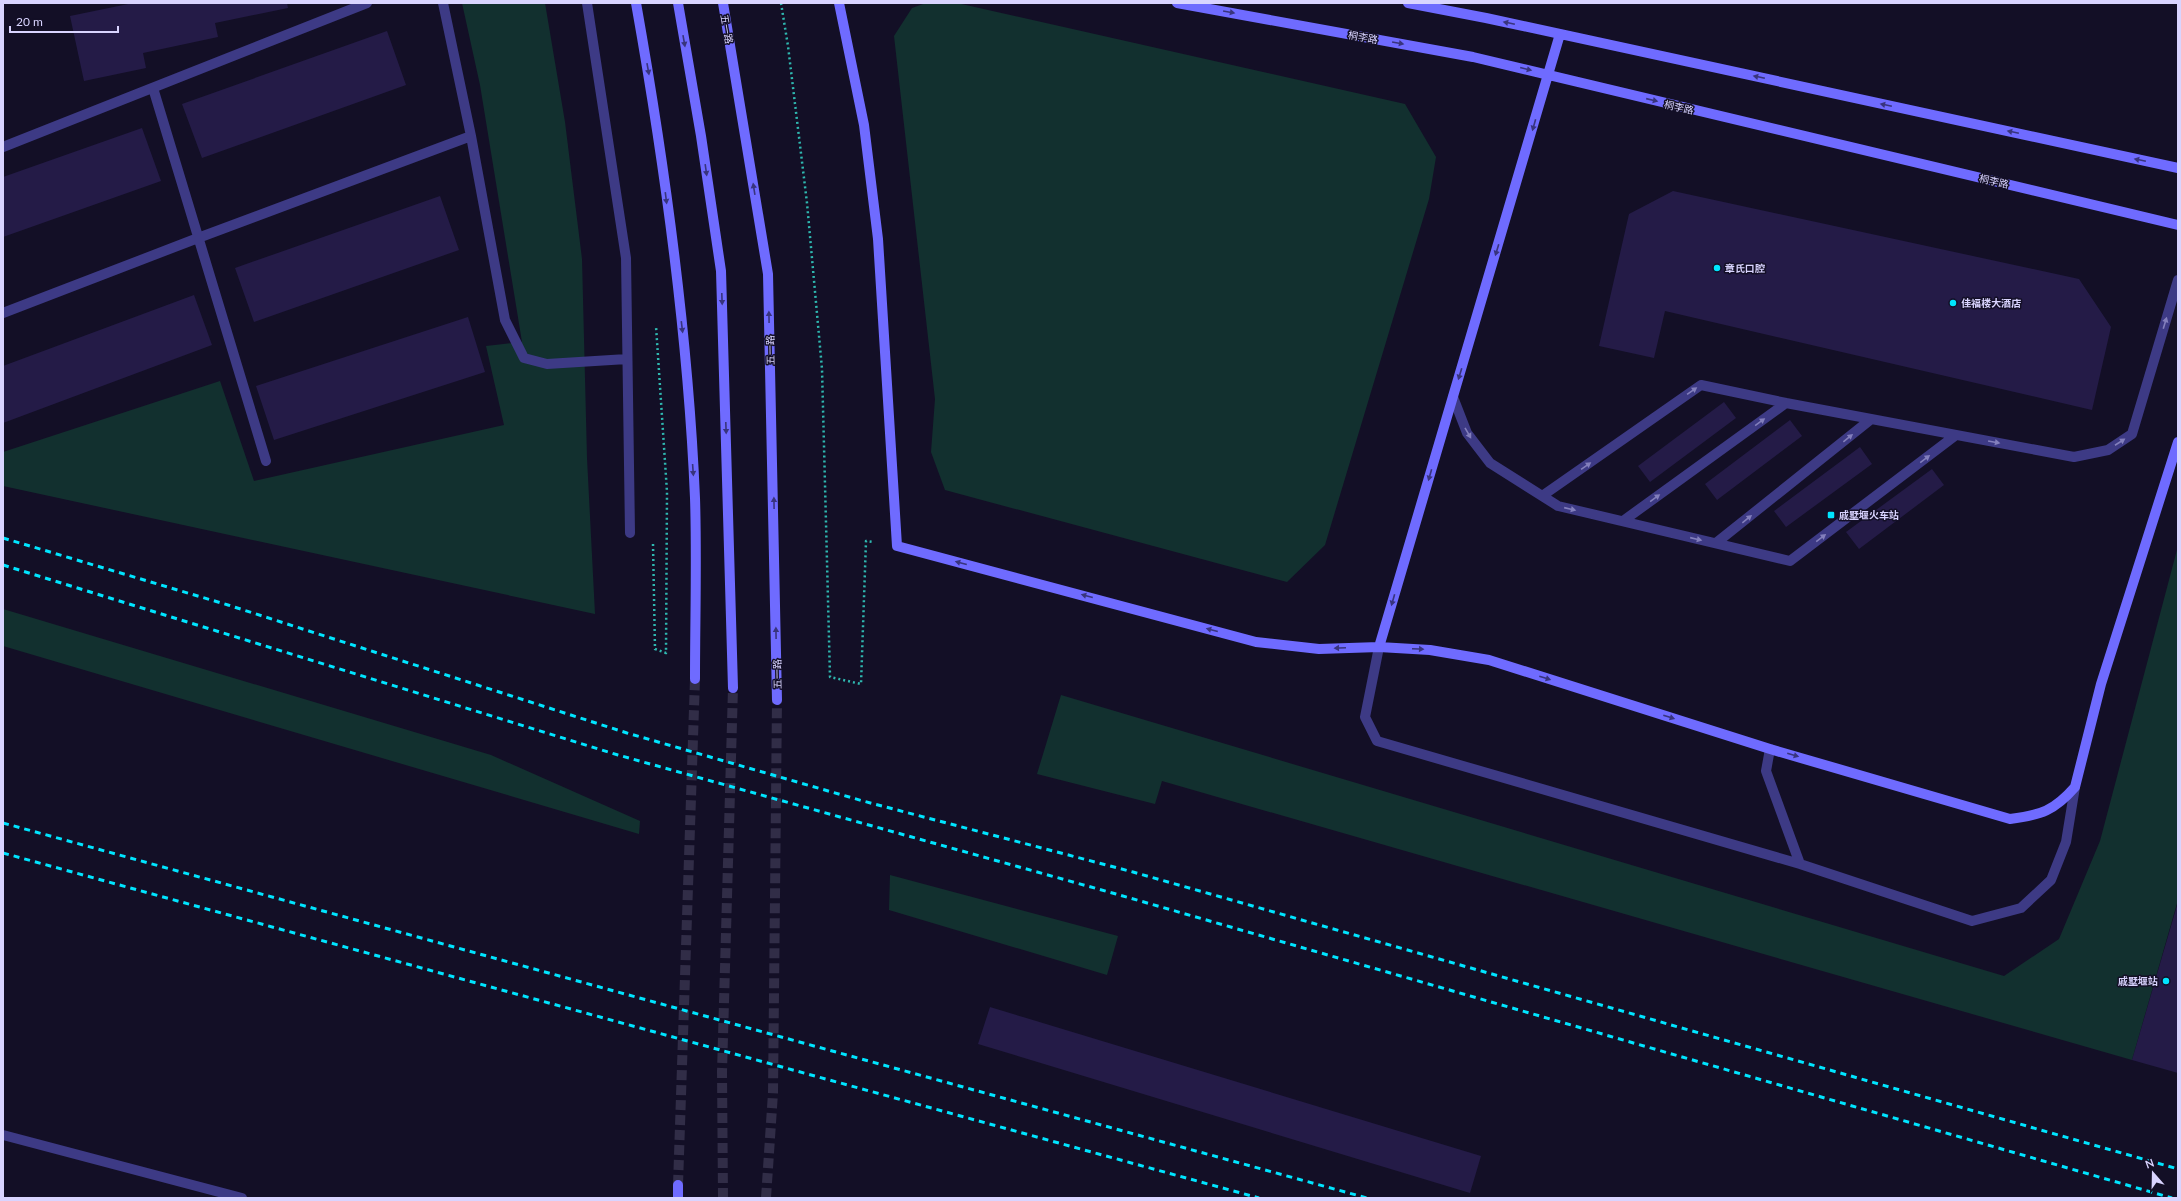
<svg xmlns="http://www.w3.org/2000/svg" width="2181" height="1201" font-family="Lato,'Noto Sans SC',sans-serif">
<rect width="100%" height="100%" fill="#130f26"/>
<path fill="#12302f" d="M462,3H545L565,122L582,259L587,458L595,614L3,486V452L220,381L254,481L504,425L486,346L522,342L480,85Z
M926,3H957L1405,104L1436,157L1429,199L1325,545L1287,582L945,490L931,452L935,399L894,36L912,8Z
M2178,546V900L2132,1060L1162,781L1155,804L1037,774L1061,695L2004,976L2059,939L2100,841Z
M3,609L491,755L640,821L639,834L3,646Z
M890,875L1118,936L1107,975L889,910Z"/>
<path fill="#241b47" d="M133,3H287L288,8L215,23L218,37L143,53L146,68L84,81L70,16Z
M387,31L406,85L202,158L182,104Z
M142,128L161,181L3,237V177Z
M1673,191L2079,279L2111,327L2092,410L1665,311L1654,358L1599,346L1629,214Z
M440,196L459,250L254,322L235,268Z
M194,295L212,345L3,423V366Z
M468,317L485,372L274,440L256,386Z
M1724,402L1736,418L1650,482L1638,466Z
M1790,420L1802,436L1717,500L1705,484Z
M1860,447L1872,464L1786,527L1774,511Z
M1932,469L1944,485L1859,549L1846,532Z
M2178,902V1073L2132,1060Z
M990,1007L1481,1156L1470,1193L978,1044Z"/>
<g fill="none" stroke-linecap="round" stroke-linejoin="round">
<path stroke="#312d47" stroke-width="10" stroke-dasharray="10 5" stroke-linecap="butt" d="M678,1185L695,679
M723,1198L722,1072L733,688
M766,1198L773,1093L777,700"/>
<path stroke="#2fb8b0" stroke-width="2.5" stroke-dasharray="2 3" stroke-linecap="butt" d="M781,3L788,46L807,203L822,369L830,677L861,684L866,541L873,542
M653,544L655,649L666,653L667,492L656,326"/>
<path stroke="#3d3a85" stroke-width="10" d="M443,3L471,136L505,320L524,358L547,364L627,359
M587,3L626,258L630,533
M153,88L266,461
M3,147L367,3
M3,313L198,238L471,136
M1453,397L1467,433L1490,463L1558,506L1790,561L1956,435
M1542,496L1701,385L1786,403
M1623,521L1786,403L2074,457L2108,450L2132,434L2178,280
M1716,543L1870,420
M1379,647L1365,717L1377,741L1800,864
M1770,749L1766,771L1800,864L1972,921L2021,908L2051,880L2066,842L2075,787
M3,1135L242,1198"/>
<path stroke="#6f6bff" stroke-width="10" d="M636,3C665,166 688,332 695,498C697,558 695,619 695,679
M678,3L701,136L721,271L733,688
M723,3L768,274L777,700
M839,3L864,125L878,239L897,546L1256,642L1319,649L1379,647L1430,650L1489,660L1770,749L2010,819C2041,815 2054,811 2075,787L2101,684L2178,442
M1177,3L1473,57L2178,225
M1408,3L1486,18L2178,168
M1379,647L1560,34
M678,1185V1198"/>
<path stroke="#00e5ff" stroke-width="3" stroke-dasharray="6 5" stroke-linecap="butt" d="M3,538L228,605L627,733L863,801L1133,872L2178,1169
M3,565L618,755L1116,894L2172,1198
M3,823L1367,1198
M3,853L1259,1198"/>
</g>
<defs><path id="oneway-solid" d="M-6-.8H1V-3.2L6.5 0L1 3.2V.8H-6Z"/></defs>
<g fill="#38347d">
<use href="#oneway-solid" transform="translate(1229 12) rotate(10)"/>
<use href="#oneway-solid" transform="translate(1509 23) rotate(-168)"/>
<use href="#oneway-solid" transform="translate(684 41) rotate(80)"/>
<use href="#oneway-solid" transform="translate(1398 43) rotate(10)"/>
<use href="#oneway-solid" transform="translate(648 69) rotate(80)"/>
<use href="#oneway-solid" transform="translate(1526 69) rotate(14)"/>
<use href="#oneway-solid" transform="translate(1759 77) rotate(-168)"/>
<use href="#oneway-solid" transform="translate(1652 100) rotate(13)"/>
<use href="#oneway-solid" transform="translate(1886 105) rotate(-168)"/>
<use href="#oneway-solid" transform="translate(1534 125) rotate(106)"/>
<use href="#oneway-solid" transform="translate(2013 132) rotate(-168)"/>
<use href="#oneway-solid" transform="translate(2140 160) rotate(-168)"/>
<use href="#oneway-solid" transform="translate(706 170) rotate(82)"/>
<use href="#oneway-solid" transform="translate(754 189) rotate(-99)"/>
<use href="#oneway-solid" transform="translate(666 198) rotate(83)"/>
<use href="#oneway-solid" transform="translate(1497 250) rotate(107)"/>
<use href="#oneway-solid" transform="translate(722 299) rotate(88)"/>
<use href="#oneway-solid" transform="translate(769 317) rotate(-91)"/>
<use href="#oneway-solid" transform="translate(682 327) rotate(83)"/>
<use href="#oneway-solid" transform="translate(1460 374) rotate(107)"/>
<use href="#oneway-solid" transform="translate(726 428) rotate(88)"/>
<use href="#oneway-solid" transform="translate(693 470) rotate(86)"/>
<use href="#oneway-solid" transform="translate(1430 475) rotate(106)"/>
<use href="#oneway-solid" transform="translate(774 503) rotate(-91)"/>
<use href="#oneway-solid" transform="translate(961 563) rotate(-165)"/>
<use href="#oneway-solid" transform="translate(1087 596) rotate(-165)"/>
<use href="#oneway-solid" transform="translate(1393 600) rotate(106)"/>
<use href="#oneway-solid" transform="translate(1212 630) rotate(-165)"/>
<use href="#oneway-solid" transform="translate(776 633) rotate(-91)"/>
<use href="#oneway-solid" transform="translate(1340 648) rotate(178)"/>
<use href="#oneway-solid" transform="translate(1418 649) rotate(3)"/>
<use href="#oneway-solid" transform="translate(1545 678) rotate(18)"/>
<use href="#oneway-solid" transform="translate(1669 717) rotate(18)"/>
<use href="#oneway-solid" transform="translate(1793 755) rotate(16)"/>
</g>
<g fill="#837fbc">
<use href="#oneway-solid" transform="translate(2165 323) rotate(-73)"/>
<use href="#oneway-solid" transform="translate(1692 391) rotate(-35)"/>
<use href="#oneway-solid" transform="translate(1760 422) rotate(-36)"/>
<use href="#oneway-solid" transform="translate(1468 433) rotate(60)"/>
<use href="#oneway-solid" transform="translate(1848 438) rotate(-39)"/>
<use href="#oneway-solid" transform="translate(1994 442) rotate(10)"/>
<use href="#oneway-solid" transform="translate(2120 442) rotate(-33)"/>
<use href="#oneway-solid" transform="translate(1925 459) rotate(-37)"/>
<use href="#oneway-solid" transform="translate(1586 466) rotate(-35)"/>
<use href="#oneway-solid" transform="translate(1655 498) rotate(-36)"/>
<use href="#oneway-solid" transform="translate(1570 509) rotate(13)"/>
<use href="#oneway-solid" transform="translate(1747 519) rotate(-39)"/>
<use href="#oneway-solid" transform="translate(1821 538) rotate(-37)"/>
<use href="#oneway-solid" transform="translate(1696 539) rotate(13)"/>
</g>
<g fill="#00e5ff" stroke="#130f26" stroke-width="1.5">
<circle cx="1717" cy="268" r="4"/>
<circle cx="1953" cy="303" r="4"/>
<rect x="1827" y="511" width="8" height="8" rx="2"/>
<circle cx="2166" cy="981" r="4"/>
</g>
<g text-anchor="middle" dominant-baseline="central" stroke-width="3" stroke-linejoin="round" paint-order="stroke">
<g font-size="10" fill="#d9d4ff" stroke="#130f26">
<text transform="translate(727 29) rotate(80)">五一路</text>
<text transform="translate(1363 37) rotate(10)">桐李路</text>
<text transform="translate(1679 107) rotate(13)">桐李路</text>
<text transform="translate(1994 181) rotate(13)">桐李路</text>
<text transform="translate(770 350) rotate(-91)">五一路</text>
<text transform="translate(777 674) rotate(-91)">五一路</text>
</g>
<g font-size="10" font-weight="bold" fill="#d9d4ff" stroke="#130f26" text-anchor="start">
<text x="1725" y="268">章氏口腔</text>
<text x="1961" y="303">佳福楼大酒店</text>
<text x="1839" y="515">戚墅堰火车站</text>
<text x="2158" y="981" text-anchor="end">戚墅堰站</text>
</g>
</g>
<rect width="2181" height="1201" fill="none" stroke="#d9d4ff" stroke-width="8"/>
<g transform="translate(2153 1173) rotate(340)" stroke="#130f26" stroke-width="3" paint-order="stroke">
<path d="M0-3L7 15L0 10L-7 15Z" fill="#d9d4ff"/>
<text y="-6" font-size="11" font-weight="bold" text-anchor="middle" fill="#d9d4ff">N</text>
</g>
<path d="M10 26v6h108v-6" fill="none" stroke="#d9d4ff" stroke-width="2"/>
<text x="16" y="26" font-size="12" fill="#d9d4ff" stroke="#130f26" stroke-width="3" paint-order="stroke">20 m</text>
</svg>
